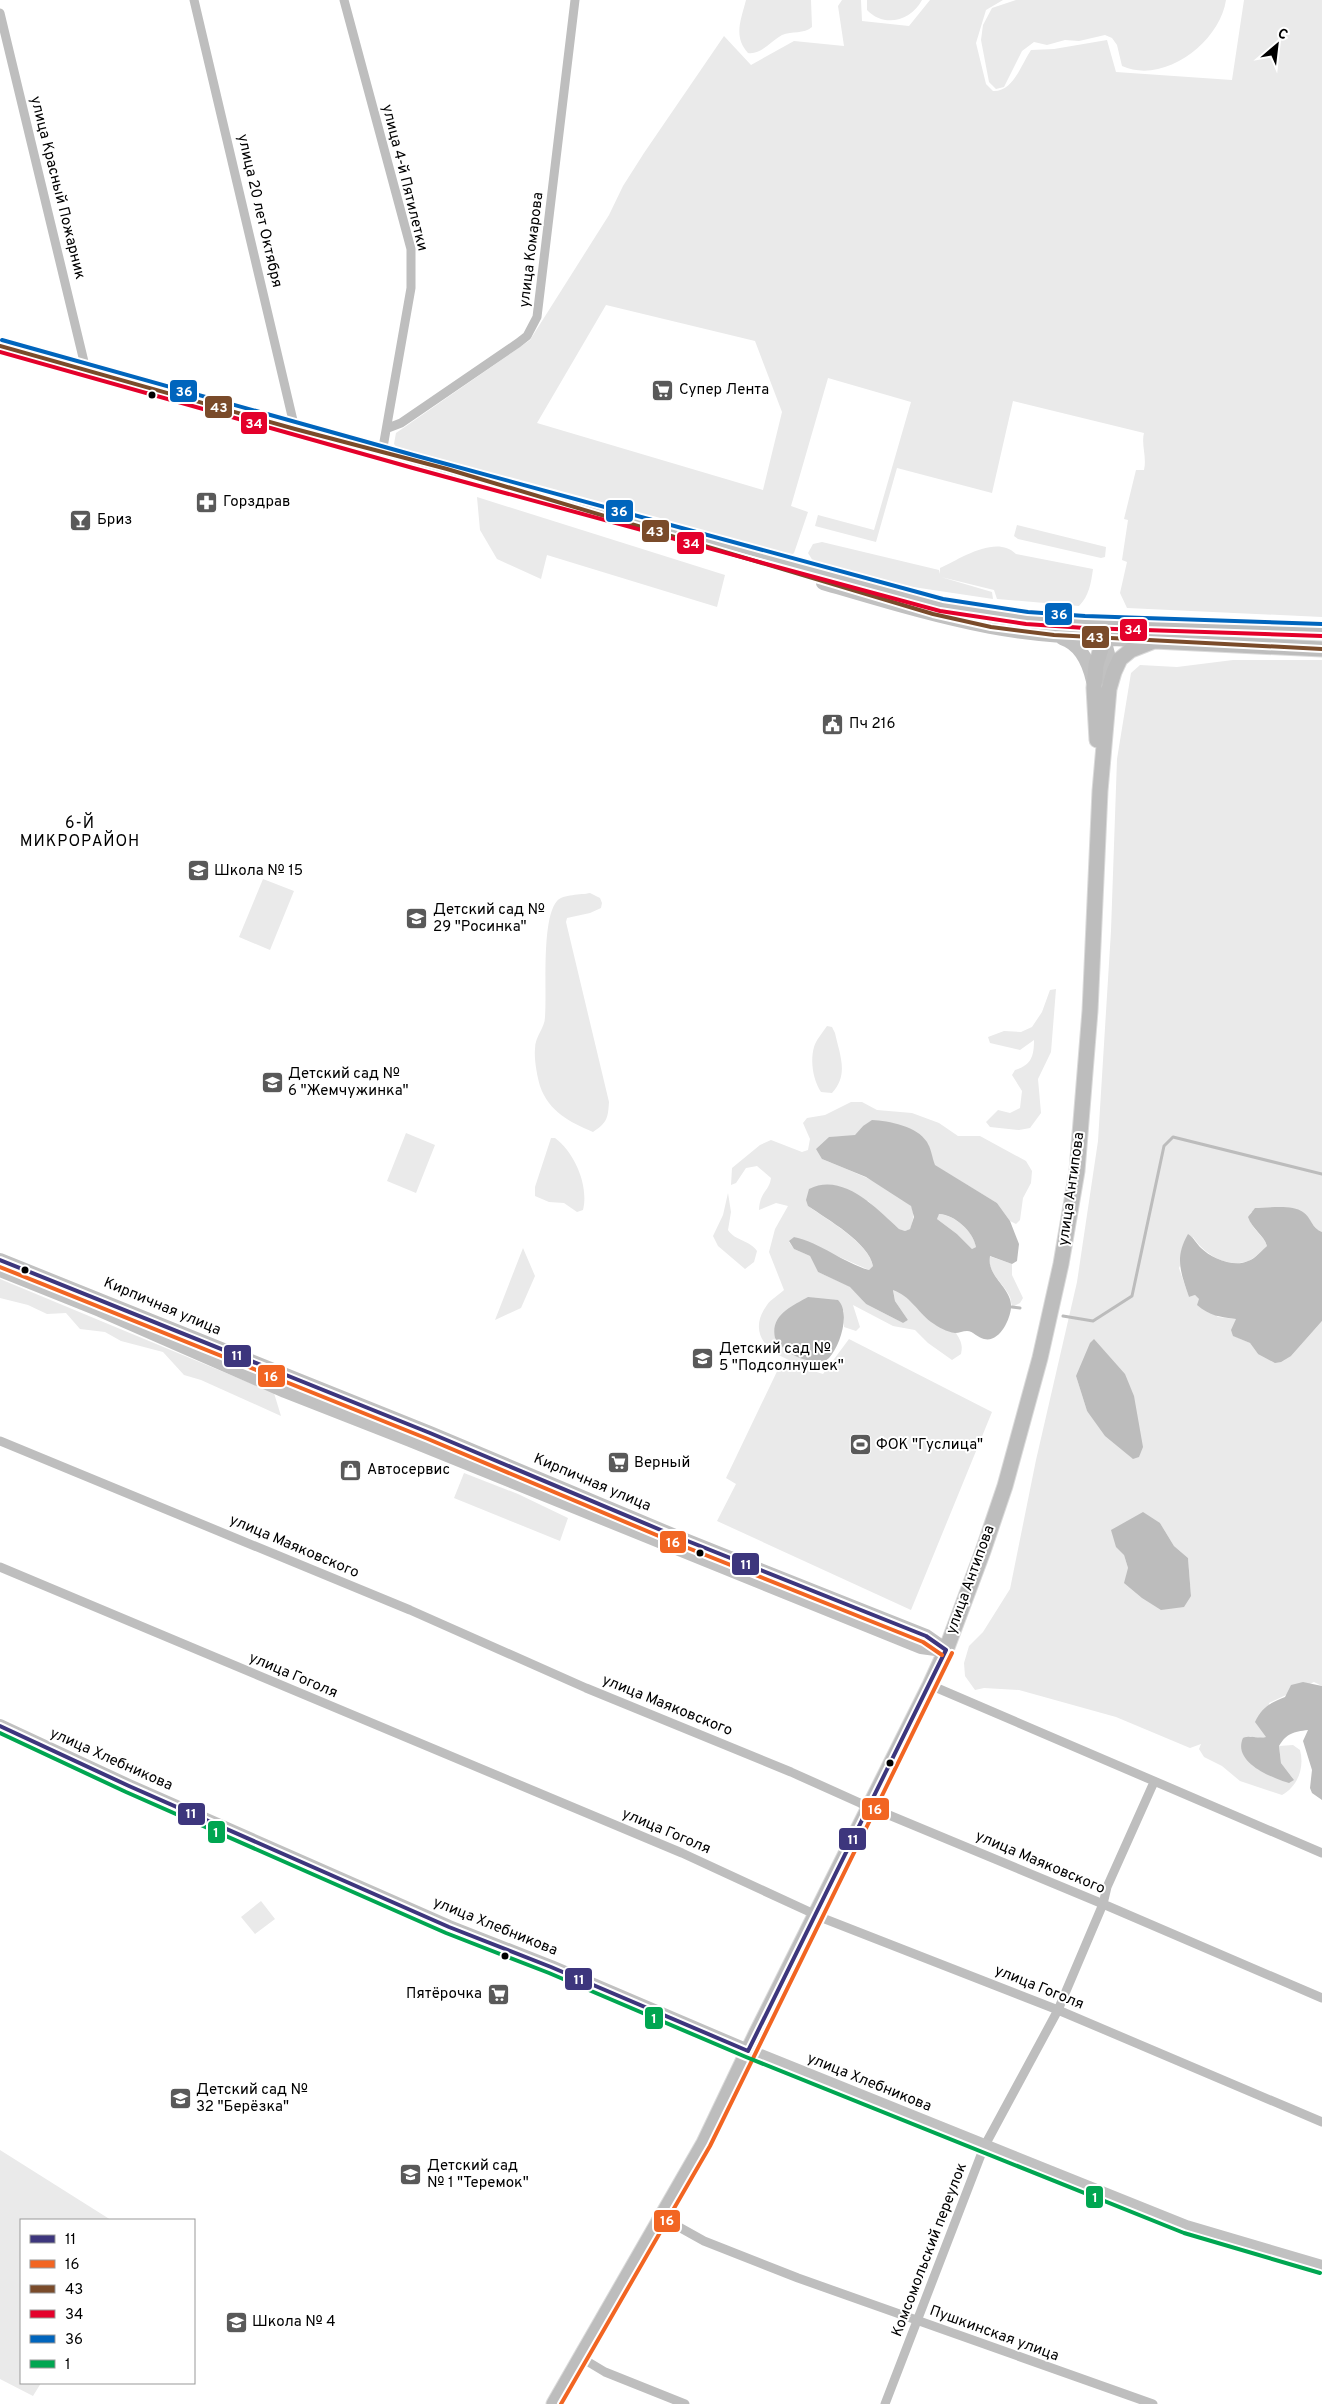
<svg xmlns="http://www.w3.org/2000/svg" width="1322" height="2404" font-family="Overpass,sans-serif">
<rect width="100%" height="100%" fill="#fff"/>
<path fill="#eaeaea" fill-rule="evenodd" d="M746,0H811L812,27C804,34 792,31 782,35C771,41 761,55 748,53C733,36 741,20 746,0Z
M842,0H861L862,21L909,26L930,0H1003L986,10L976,43L986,84L993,91C1013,92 1021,65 1031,50L1054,49L1107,40L1116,72L1232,80L1244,0H1322V617L1127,608L1120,593L1127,562L1122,560L1128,520L1124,519L1136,470H1144C1147,457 1141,445 1144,433L1013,401L992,493L897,468L876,542L815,526L818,515L874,530L911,402L828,378L791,506L808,512L794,553L785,560L397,448L394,444L396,433L530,340L609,215L623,186L644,153L724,36L751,65L794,41L844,46L838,6ZM606,305L755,341L782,412L763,490L537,423Z
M867,0H922C911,21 884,28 867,10Z
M1016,0H1226C1220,42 1164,85 1122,66L1117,45L1112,38L1105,35L1079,41L1065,40L1047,45L1034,42L1022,51L1004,87L996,89L989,82L981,40L983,25L992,8Z
M477,497L725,575L717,607L547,555L541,579L497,559L480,530Z
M1017,525L1106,547L1105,557L1101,558L1018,539L1014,536Z
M822,542L939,570L940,574V568C960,559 996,534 1016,554L1093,569C1091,583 1089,596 1079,606L997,599L994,590L941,577L992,592L993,599L893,584L813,561L808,553L813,544Z
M1233,660H1322V1232L1318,1231L1303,1212H1251C1245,1226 1263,1233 1267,1246C1261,1251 1254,1259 1248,1261C1227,1269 1203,1253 1193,1237L1179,1268L1189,1297L1195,1295L1218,1317L1236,1319L1234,1336L1250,1343L1258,1354L1291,1356L1322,1321V1686L1314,1682L1269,1703L1266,1737L1260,1738L1249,1736L1294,1780L1281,1763L1279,1746L1293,1745L1300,1750C1305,1768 1297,1787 1282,1795L1240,1781L1222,1766L1204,1757L1199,1749L1201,1744L1190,1748L1116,1717L1019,1690L984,1688L975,1690L965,1676L964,1663L969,1646L983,1632L1010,1589L1036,1460L1077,1282L1098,1141L1111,931L1117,759L1131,673L1140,665L1177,667ZM1076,1376L1133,1459L1087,1411ZM1160,1523L1174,1546L1188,1558L1191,1596L1128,1568L1124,1555Z
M263,879L294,891L270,950L239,937Z
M590,893L600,898L602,903L601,908L590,913L567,918L566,922L609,1102C608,1118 607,1123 593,1132C570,1122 549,1112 540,1086C537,1076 534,1059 535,1049C535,1036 545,1028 545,1017C547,992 541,919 557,901C563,894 581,895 590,893Z
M1056,989L1051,1052L1038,1079L1041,1113L1030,1128L1019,1130L990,1127L986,1122L998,1110L1010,1113L1020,1108L1022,1091L1012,1075L1015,1070C1031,1065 1034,1057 1034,1040L1020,1050L990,1043L988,1037L1004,1031L1021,1032L1032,1027L1042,1012L1050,990Z
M827,1026L832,1027L835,1033C840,1056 849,1074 832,1093L821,1092C813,1080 810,1061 814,1047C816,1040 823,1032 827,1026Z
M851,1102H862L877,1110L912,1113L939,1123L958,1136H980L1026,1161L1032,1171L1031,1183L1023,1198L1020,1220L1016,1224L1010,1221L997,1203L934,1165L928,1143L863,1126L855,1136L829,1137L822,1159C841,1167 902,1190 911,1206C915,1214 913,1221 910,1229L905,1231L899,1229L868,1201L808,1206C827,1220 868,1242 873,1266L869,1270L794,1237L789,1242L794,1249L810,1256L818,1272L851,1287L866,1304L903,1323L908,1320L895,1301L893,1289C918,1300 926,1326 956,1333C961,1341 963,1345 961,1354L952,1360L928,1343L915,1330L893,1326L853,1305L860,1327L856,1331L844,1327V1310L803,1359L810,1360L806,1365C777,1359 743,1338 767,1305C771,1299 779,1295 784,1290L769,1252L775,1229L788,1206L776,1203L759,1210C760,1191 769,1192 771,1178L757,1166L746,1168L736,1183L731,1185L732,1168L760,1145L771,1140L802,1152L808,1150L810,1139L803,1123L807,1118L825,1115Z
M406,1133L435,1145L416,1193L387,1181Z
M551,1138H555C575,1153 589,1186 583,1210L577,1212L564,1203L549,1202L535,1196V1187Z
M728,1193L731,1212L728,1230C735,1241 750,1240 757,1251L754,1262L745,1269L718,1246L713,1236L723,1215Z
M938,1214C955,1215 973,1231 976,1247L972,1249L957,1234L937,1219Z
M523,1248L535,1276L521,1308L495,1320Z
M989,1256L1012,1264V1275L1023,1298L1020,1303L1012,1307C1011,1303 1011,1298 1009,1295C1002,1282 988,1273 989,1256Z
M0,1279L274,1393L281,1416L201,1380L184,1375L163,1352L121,1341L105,1332L80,1329L66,1313L47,1314L28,1305L0,1298Z
M849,1339L992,1412L911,1610L717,1521L736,1484L726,1478L782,1361L823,1374Z
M464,1473L518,1494L568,1518L560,1541L454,1498Z
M261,1901L275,1919L255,1934L241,1917Z
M0,2150L111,2220H21V2383H41L33,2396L0,2379Z"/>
<path fill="#bcbcbc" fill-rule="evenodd" d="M872,1120C889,1121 917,1126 927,1142C931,1148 932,1157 935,1165L997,1203L1010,1221L1019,1244L1017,1261L1012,1264L990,1256C986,1277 1013,1288 1011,1308C1010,1320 999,1343 984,1339C978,1338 973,1331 967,1331C963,1331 959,1333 955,1333C947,1332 938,1327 931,1322C917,1311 910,1296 893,1290L895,1301L908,1320L903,1323L866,1304L850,1287L818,1272L810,1256L794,1249L789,1241L794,1237C821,1243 842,1262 869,1270L873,1266C869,1243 827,1219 808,1206L806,1200L809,1189C843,1172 876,1208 899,1229L905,1231L910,1229L914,1217L911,1206L866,1177L822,1159L816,1149L829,1137L855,1135L863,1126ZM939,1214C955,1215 973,1231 976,1247L972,1249L957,1234L937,1219Z
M1255,1208C1268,1208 1292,1204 1303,1212C1311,1217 1312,1229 1322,1232V1321L1291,1356L1281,1362L1275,1363L1258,1354L1250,1343L1233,1336L1231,1330L1236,1319C1220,1317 1210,1316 1197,1305L1199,1299L1195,1295L1189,1297C1181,1273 1174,1258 1188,1234C1194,1238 1196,1243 1201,1248C1211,1258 1234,1268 1248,1261C1255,1259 1262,1250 1267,1246C1264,1235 1252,1229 1248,1217Z
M808,1297L838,1300C851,1313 840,1346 829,1358C820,1367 797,1358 788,1352C783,1349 779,1342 775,1338C770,1315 792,1306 808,1297Z
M1094,1339L1125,1374L1134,1396L1143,1447L1139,1457L1133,1459L1105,1436L1087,1411L1076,1376L1090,1343Z
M1143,1512L1160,1523L1174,1546L1188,1558L1191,1596L1184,1607L1161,1610L1142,1598L1124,1583L1128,1568L1124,1555L1116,1547L1111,1530Z
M1303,1682L1322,1686V1800L1312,1793L1310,1788L1312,1770L1303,1741L1308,1730C1293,1732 1287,1733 1279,1746L1281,1763L1294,1780L1289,1783C1272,1778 1232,1762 1243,1738C1251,1735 1258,1739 1266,1737L1255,1722C1262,1707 1270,1703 1285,1697L1291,1685Z"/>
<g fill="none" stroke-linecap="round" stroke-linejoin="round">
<path stroke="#bcbcbc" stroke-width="3" d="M1012,1307L1020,1308
M1063,1316L1093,1321L1132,1296L1164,1146L1173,1137L1322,1174"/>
<defs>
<path id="primary" d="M1097,740L1094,688L1096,665L1104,638L1110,632L1117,630L1157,624L1322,630
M554,2404L704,2143L756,2034L930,1685L946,1650L983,1551L1005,1486L1040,1358L1061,1264L1077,1171L1090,1011L1100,791L1109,689L1114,672L1120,659L1131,650L1154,641L1322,649"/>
</defs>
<use href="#primary" stroke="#dbdbdb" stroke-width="17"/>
<path stroke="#bebebe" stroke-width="9" d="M194,0L295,429
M344,0L411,249V288L382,453
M0,13L86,370
M388,428L401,423L518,343L527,336L537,317L575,0
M0,1441L410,1610L586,1688L791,1772L860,1803L1103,1904L1322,1998
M0,1567L682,1853L825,1919L1058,2010L1322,2122
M930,1685L1322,1853
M661,2217L704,2241L798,2278L1153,2404
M580,2357L605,2372L685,2404
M885,2404L984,2147L1058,2010L1103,1904L1107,1887L1154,1782"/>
<path stroke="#c1c1c1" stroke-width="14" d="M0,346L295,429L896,594C974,613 1053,621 1133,624
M823,583C878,599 933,616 990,627C1043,637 1098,638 1153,641
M1103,635L1108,654L1109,683
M1062,638C1081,644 1089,663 1093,681
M0,1260L430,1433L675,1536L926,1636L946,1650
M0,1270L100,1310L285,1391L410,1440L921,1647L943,1650
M0,1726L129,1786L449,1927L551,1967L748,2051L1186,2227L1322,2267"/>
<use href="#primary" stroke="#bdbdbd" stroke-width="15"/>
<defs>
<path id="bus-1" d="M0,1260L430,1433L675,1536L926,1636L946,1650
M0,1726L129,1786L449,1927L551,1967L748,2051L946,1650"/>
<path id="bus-2" d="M0,1267L428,1439L673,1542L923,1642L942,1655
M561,2404L710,2146L952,1653"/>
<path id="bus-3" d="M0,346L295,429L447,469L933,614L991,627L1054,635L1322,649"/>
<path id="bus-4" d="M0,352L413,468L940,611L1026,624L1085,628L1322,636"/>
<path id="bus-5" d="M2,340L417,456L943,599L1028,612L1085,616L1322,624"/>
<path id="bus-6" d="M0,1733L126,1792L446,1933L549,1973L746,2057L1184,2233L1320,2273"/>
</defs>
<use href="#bus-1" stroke="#fff" stroke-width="8"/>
<use href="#bus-2" stroke="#fff" stroke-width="8"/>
<use href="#bus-3" stroke="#fff" stroke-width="8"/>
<use href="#bus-4" stroke="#fff" stroke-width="8"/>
<use href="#bus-5" stroke="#fff" stroke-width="8"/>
<use href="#bus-6" stroke="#fff" stroke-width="8"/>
<use href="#bus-1" stroke="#3d367d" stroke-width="4"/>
<use href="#bus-2" stroke="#f26522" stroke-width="4"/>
<use href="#bus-3" stroke="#7a4b2a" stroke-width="4"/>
<use href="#bus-4" stroke="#e4002b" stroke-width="4"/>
<use href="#bus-5" stroke="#0065bd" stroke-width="4"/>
<use href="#bus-6" stroke="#00a651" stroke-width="4"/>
</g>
<defs>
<symbol id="supermarket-square" viewBox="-11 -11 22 22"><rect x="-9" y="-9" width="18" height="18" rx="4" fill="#595959" stroke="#fff"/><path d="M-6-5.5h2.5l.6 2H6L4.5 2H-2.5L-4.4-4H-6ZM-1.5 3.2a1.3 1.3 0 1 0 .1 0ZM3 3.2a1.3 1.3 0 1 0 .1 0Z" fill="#fff"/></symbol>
<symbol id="pharmacy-square" viewBox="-11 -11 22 22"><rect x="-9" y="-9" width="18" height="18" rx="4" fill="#595959" stroke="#fff"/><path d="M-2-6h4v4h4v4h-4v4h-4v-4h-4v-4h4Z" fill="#fff"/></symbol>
<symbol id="bar-square" viewBox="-11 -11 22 22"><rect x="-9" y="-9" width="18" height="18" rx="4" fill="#595959" stroke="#fff"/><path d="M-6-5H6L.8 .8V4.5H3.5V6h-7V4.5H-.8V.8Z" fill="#fff"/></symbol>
<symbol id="civic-square" viewBox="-11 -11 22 22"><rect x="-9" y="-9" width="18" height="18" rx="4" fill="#595959" stroke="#fff"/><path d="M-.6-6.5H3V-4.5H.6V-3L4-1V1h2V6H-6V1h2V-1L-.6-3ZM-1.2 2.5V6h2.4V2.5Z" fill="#fff"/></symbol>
<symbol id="school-square" viewBox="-11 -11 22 22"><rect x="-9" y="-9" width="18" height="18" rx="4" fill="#595959" stroke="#fff"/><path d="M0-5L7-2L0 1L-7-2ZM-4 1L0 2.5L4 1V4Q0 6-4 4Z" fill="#fff"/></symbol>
<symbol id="stadium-square" viewBox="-11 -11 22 22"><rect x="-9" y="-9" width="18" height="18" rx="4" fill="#595959" stroke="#fff"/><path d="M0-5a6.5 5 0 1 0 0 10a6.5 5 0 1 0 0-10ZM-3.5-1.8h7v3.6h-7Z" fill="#fff"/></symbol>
<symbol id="shop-square" viewBox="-11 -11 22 22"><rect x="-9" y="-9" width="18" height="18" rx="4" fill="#595959" stroke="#fff"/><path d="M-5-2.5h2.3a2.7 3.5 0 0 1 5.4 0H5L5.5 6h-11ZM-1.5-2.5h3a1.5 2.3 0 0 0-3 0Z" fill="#fff"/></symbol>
</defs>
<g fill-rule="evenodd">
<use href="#supermarket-square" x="650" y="378" width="25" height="25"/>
<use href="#pharmacy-square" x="194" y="490" width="25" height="25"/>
<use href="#bar-square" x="68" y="508" width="25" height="25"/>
<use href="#civic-square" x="820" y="712" width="25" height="25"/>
<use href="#school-square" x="186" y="858" width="25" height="25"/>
<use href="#school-square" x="404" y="906" width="25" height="25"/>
<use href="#school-square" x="260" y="1070" width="25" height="25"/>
<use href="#school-square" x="690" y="1346" width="25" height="25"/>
<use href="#stadium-square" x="848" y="1432" width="25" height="25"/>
<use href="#supermarket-square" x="606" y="1450" width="25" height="25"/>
<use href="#shop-square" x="338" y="1458" width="25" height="25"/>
<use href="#supermarket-square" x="486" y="1982" width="25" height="25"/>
<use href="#school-square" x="168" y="2086" width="25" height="25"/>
<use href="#school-square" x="398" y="2162" width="25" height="25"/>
<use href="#school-square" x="224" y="2310" width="25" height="25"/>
</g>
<g fill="#000" stroke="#fff" stroke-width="2">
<circle cx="152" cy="395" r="4.5"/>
<circle cx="25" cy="1270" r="4.5"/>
<circle cx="700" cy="1553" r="4.5"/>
<circle cx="890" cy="1763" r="4.5"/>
<circle cx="505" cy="1956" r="4.5"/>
</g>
<g text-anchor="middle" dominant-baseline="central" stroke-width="4" stroke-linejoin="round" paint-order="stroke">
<g font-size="15" fill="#000" stroke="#fff">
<text transform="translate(404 178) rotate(76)">улица 4-й Пятилетки</text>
<text transform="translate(57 188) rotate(76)">улица Красный Пожарник</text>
<text transform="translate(259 211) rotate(77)">улица 20 лет Октября</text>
<text transform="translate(532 250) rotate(-83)">улица Комарова</text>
<text transform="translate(1072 1189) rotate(-82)">улица Антипова</text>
<text transform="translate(162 1307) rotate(23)">Кирпичная улица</text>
<text transform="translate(592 1483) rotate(23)">Кирпичная улица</text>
<text transform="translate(294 1547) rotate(23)">улица Маяковского</text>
<text transform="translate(971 1580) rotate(-70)">улица Антипова</text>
<text transform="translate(293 1676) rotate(23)">улица Гоголя</text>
<text transform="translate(667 1706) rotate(22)">улица Маяковского</text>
<text transform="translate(111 1760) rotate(24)">улица Хлебникова</text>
<text transform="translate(666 1832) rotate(23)">улица Гоголя</text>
<text transform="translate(1040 1863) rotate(23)">улица Маяковского</text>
<text transform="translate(495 1927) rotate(22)">улица Хлебникова</text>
<text transform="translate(1039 1988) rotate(22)">улица Гоголя</text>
<text transform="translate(869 2083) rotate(22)">улица Хлебникова</text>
<text transform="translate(930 2250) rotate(-69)">Комсомольский переулок</text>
<text transform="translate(994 2334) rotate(20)">Пушкинская улица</text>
</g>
<g font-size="15" fill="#000" stroke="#fff" text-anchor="start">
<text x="679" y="390">Супер Лента</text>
<text x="223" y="502">Горздрав</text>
<text x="97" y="520">Бриз</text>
<text x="849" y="724">Пч 216</text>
<text x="214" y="871">Школа № 15</text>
<text x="433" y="910">Детский сад №<tspan x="433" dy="17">29 "Росинка"</tspan></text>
<text x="288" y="1074">Детский сад №<tspan x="288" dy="17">6 "Жемчужинка"</tspan></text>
<text x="719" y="1349">Детский сад №<tspan x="719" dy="17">5 "Подсолнушек"</tspan></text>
<text x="876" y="1445">ФОК "Гуслица"</text>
<text x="634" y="1463">Верный</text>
<text x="367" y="1470">Автосервис</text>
<text x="482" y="1994" text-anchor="end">Пятёрочка</text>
<text x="196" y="2090">Детский сад №<tspan x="196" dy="17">32 "Берёзка"</tspan></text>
<text x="427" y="2166">Детский сад<tspan x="427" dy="17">№ 1 "Теремок"</tspan></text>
<text x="252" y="2322">Школа № 4</text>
</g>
<g font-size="16" letter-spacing="1" fill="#000" stroke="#fff">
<text x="80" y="824">6-Й<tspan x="80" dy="18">МИКРОРАЙОН</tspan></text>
</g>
</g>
<g stroke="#fff" stroke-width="2">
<rect x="169" y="379" width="29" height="24" rx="5" fill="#0065bd"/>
<rect x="204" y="395" width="29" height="24" rx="5" fill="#7a4b2a"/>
<rect x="240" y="411" width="28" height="24" rx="5" fill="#e4002b"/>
<rect x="605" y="499" width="29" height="24" rx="5" fill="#0065bd"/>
<rect x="641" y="519" width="29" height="24" rx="5" fill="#7a4b2a"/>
<rect x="676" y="531" width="29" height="24" rx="5" fill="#e4002b"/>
<rect x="1044" y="602" width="29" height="24" rx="5" fill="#0065bd"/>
<rect x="1119" y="618" width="29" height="24" rx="5" fill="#e4002b"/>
<rect x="1081" y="625" width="29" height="24" rx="5" fill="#7a4b2a"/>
<rect x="223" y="1344" width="29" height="24" rx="5" fill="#3d367d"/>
<rect x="257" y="1364" width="29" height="24" rx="5" fill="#f26522"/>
<rect x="659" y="1530" width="28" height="24" rx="5" fill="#f26522"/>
<rect x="731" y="1552" width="29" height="24" rx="5" fill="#3d367d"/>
<rect x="861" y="1797" width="29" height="24" rx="5" fill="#f26522"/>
<rect x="177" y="1802" width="29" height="24" rx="5" fill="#3d367d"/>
<rect x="207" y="1820" width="19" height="24" rx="5" fill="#00a651"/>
<rect x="838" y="1827" width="29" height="24" rx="5" fill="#3d367d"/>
<rect x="564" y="1967" width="29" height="24" rx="5" fill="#3d367d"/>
<rect x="644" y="2006" width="20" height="24" rx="5" fill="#00a651"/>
<rect x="1085" y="2185" width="19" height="24" rx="5" fill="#00a651"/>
<rect x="653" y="2209" width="28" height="24" rx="5" fill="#f26522"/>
</g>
<g font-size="14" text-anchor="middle" font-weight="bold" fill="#fff">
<text x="184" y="396">36</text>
<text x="219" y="412">43</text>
<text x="254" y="428">34</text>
<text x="619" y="516">36</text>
<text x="655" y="536">43</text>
<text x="691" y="548">34</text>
<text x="1059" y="619">36</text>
<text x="1133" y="634">34</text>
<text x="1095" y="642">43</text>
<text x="237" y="1360">11</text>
<text x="271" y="1381">16</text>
<text x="673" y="1547">16</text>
<text x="746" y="1569">11</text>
<text x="875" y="1814">16</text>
<text x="191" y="1818">11</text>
<text x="216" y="1837">1</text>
<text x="853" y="1844">11</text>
<text x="579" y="1984">11</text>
<text x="654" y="2023">1</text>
<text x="1095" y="2202">1</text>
<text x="667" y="2225">16</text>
</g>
<rect x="20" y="2219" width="175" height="165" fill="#ffffff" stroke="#999999"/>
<rect x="30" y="2235" width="25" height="8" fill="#3d367d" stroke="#999999"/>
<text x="65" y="2244" font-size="15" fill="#000000">11</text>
<rect x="30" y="2260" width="25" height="8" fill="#f26522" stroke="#999999"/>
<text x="65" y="2269" font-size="15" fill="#000000">16</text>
<rect x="30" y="2285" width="25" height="8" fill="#7a4b2a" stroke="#999999"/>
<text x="65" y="2294" font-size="15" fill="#000000">43</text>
<rect x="30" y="2310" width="25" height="8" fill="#e4002b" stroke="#999999"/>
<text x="65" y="2319" font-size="15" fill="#000000">34</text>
<rect x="30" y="2335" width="25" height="8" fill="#0065bd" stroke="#999999"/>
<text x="65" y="2344" font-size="15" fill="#000000">36</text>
<rect x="30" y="2360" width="25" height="8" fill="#00a651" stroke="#999999"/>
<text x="65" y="2369" font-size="15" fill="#000000">1</text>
<g transform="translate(1277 45) rotate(28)" stroke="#ffffff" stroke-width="4" paint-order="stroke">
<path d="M0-4L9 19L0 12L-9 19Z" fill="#000000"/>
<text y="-8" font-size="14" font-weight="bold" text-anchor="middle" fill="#000000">С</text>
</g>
</svg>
